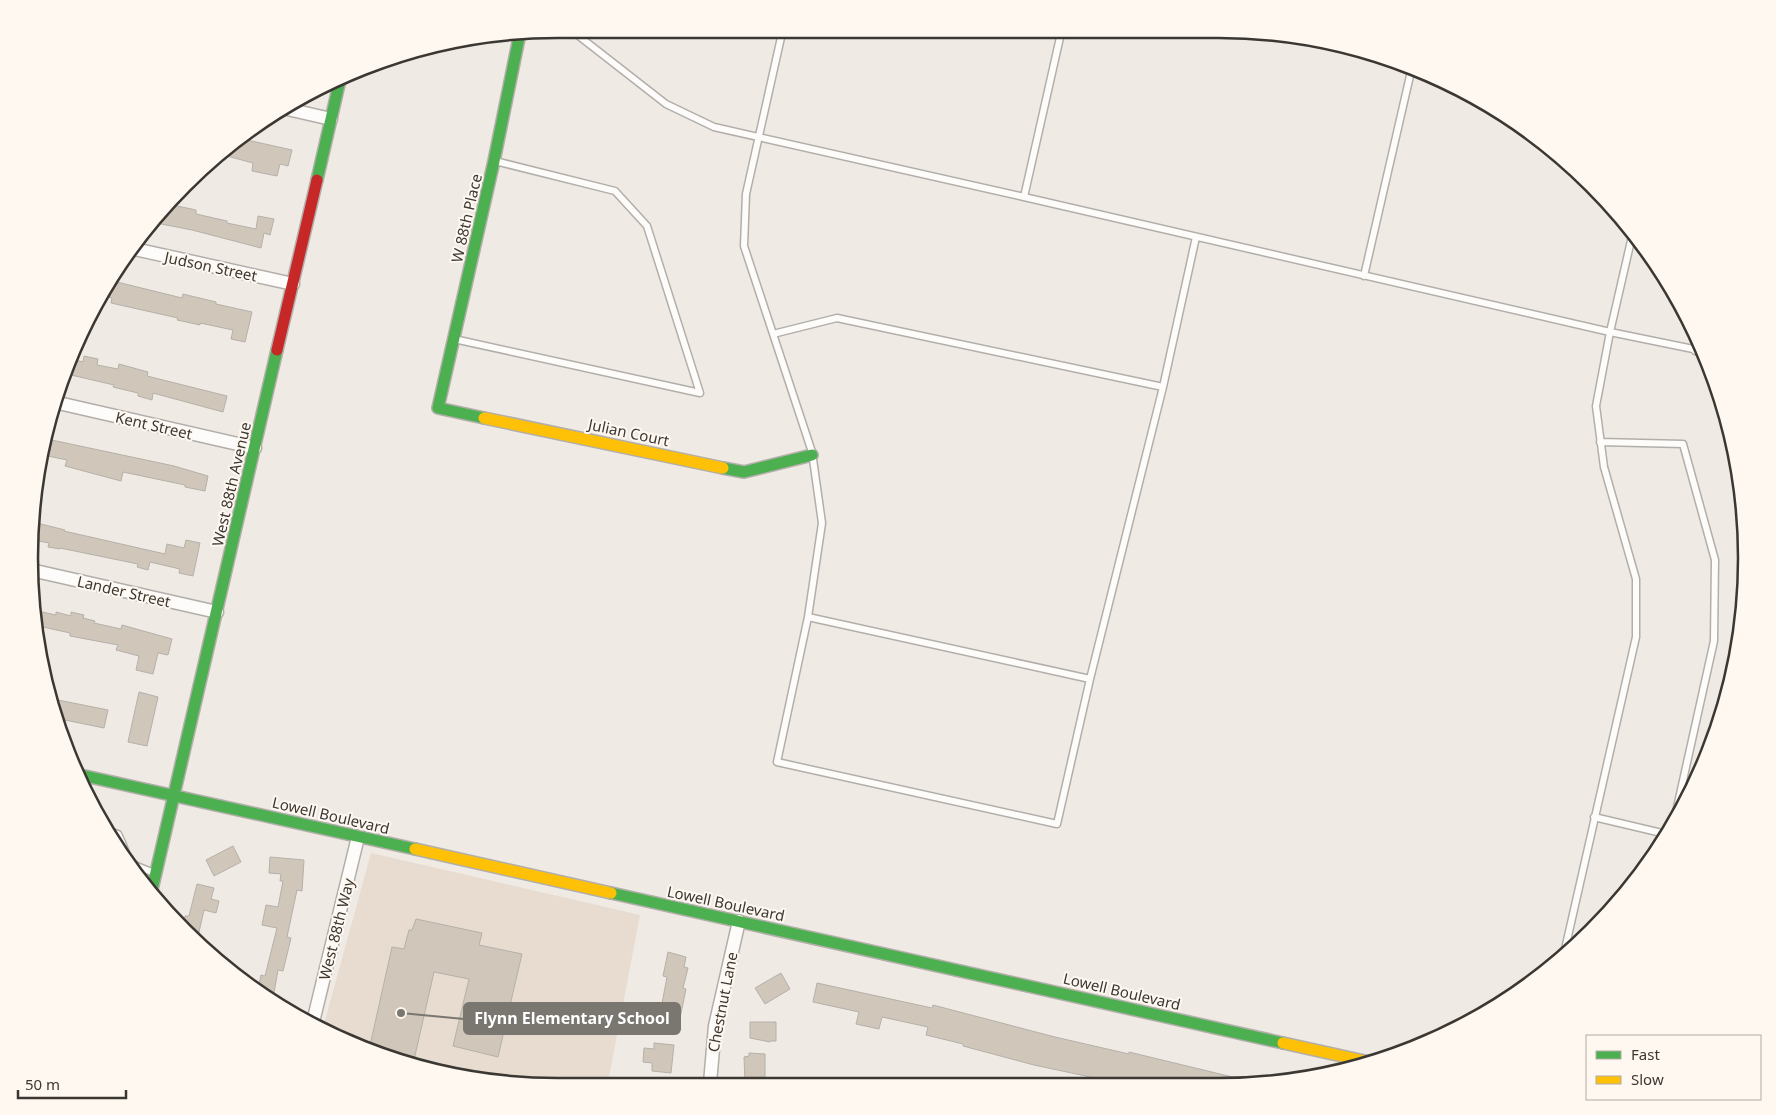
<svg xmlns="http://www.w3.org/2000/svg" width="1776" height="1115" font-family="'Noto Sans',sans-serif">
<rect width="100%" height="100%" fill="#efeae3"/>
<path fill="#e7dccf" d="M371,853L640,915L608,1082H489L355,1046L323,1028Z"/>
<path fill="#d0c6b9" stroke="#b4b1ab" d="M238,138L292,150L288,166L280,164L277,176L252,171L253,163L227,156L229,151L223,149Z
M168,204L196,210V214L227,221V223L256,229L258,216L274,219L270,235L264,233L261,248L192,230L151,222Z
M109,280L182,298L183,294L216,302V304L252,312L245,342L231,339L233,330L200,323V325L177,320L178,318L111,303L112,298L99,295Z
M84,356L98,359L97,365L118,369L119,364L148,372L147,376L227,396L223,412L153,393L152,400L138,396V393L113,387L114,385L71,375L75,360L83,362Z
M47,439L174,466L208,476L205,491L185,487V485L123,472L121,481L65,466L67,460L43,455Z
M37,523L65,530L64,531L165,554L167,544L184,548L186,540L200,543L193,576L179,573L180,569L150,562L148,570L137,567L138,564L60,548V549L48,547L49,543L33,540Z
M33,610L56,615V612L71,616V612L84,615L83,618L95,621L94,623L121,629L122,625L172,639L168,655L158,653L153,674L136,670L139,656L116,650L118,645L70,636V633L43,627L38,651L33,626Z
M139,692L158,697L147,746L128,742Z
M48,698L108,710L104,728L55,718Z
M233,846L241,862L214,876L206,860Z
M270,857L304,860L302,891L297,890L287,937L291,938L283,971L278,970L273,998L258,990L261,975L265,976L277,928L262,925L266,905L278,907L283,881H280L281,874L269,873Z
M197,884L214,888L211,899L219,901L216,913L204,910L197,941L183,927L185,916H189Z
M416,919L482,933L479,945L522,954L498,1057L453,1046L469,979L434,972L414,1060L369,1050L392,947L404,949L409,930H412Z
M668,952L686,957L684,967L688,968L683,988L686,989L679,1023L659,1019L667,977L663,976Z
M781,973L790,989L765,1004L755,988Z
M817,983L932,1008L933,1005L1055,1037L1129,1054V1052L1249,1081L1248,1085H1128L1034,1065L963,1046V1044L926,1035L928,1027L882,1017L879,1029L856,1024L859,1012L813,1002Z
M750,1022H776V1041H770V1042L750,1038Z
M654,1043L674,1045L671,1073L652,1071V1063L643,1062L644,1048L654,1049Z
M749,1053L765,1054V1083H745L744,1057L749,1056Z"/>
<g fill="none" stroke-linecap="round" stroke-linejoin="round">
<defs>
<path id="lane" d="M575,33L666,104L714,127L1024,197
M782,33L746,194L744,246L812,452L822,523L808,617
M1061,33L1024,197L1610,332L1703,351
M1364,276L1412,67
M773,334L837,318L1163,387
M454,339L700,393L647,226L615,191L495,161
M1695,351L1697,339
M1600,442L1683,444L1715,560L1714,641L1674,821
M1090,679L808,617L777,762L1057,824L1090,679L1163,387L1196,237
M86,792L88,779
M1594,817L1666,834
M106,830L118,834C133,863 120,861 155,873
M1563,958L1636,637V579L1604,467L1596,406L1610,332L1633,232"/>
<path id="street" d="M283,108L331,119
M130,248L293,284
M54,402L255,448
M31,570L217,612
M313,1022L358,837
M710,1083L715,1026L739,921"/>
<path id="fast" d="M317,180L340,80
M484,418L438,408L494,161L520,33
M723,468L744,472L812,455
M76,774L415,849
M611,893L1283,1043
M151,894L277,350"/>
<path id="slow" d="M484,418L723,468
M415,849L611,893
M1283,1043L1369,1062"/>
<path id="jam" d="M277,350L317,180"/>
</defs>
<use href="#lane" stroke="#b2aea9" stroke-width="9"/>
<use href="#street" stroke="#b2aea9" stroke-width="15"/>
<use href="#fast" stroke="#b2aea9" stroke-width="14"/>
<use href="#slow" stroke="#b2aea9" stroke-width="14"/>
<use href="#jam" stroke="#b2aea9" stroke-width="14"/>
<use href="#lane" stroke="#fdfcfb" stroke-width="6"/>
<use href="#street" stroke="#fdfcfb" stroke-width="12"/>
<use href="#fast" stroke="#4caf50" stroke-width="11"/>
<use href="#slow" stroke="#ffc107" stroke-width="11"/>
<use href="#jam" stroke="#c62828" stroke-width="11"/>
</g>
<g text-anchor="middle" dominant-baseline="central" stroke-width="4" stroke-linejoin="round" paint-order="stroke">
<g font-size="15" fill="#3b3732" stroke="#fff8f1">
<text transform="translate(466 218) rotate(-77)">W 88th Place</text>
<text transform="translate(211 266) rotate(12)">Judson Street</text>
<text transform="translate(154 425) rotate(13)">Kent Street</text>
<text transform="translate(629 432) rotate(12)">Julian Court</text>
<text transform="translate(231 484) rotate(-77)">West 88th Avenue</text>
<text transform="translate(124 591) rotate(13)">Lander Street</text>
<text transform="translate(331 815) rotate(13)">Lowell Boulevard</text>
<text transform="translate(726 903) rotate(12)">Lowell Boulevard</text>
<text transform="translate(336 929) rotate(-76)">West 88th Way</text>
<text transform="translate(1122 991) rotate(13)">Lowell Boulevard</text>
<text transform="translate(722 1002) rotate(-79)">Chestnut Lane</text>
</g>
</g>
<path d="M0 0H1776V1115H0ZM558 38H1218A520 520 0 0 1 1738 558V558A520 520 0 0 1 1218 1078H558A520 520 0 0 1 38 558V558A520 520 0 0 1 558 38Z" fill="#fff8f1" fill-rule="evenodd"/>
<path fill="none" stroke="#3b3732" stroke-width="2.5" d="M558 38H1218A520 520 0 0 1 1738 558V558A520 520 0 0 1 1218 1078H558A520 520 0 0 1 38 558V558A520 520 0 0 1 558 38Z"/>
<path fill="none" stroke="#7a7670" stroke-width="2" d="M401 1013L464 1019"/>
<circle fill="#7a7670" stroke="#fff8f1" stroke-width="2" cx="401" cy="1013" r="5"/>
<rect fill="#7a7670" stroke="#7a7670" stroke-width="2" x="464" y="1003" width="216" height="31" rx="5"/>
<g font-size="16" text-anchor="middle" font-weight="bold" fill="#fff">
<text x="572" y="1024">Flynn Elementary School</text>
</g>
<rect x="1586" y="1035" width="175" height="65" fill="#fff8f1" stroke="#b1aba5"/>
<rect x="1596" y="1051" width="25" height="8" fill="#4caf50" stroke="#b1aba5"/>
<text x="1631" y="1060" font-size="15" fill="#3b3732">Fast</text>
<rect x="1596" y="1076" width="25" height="8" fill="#ffc107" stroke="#b1aba5"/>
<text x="1631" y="1085" font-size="15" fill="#3b3732">Slow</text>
<path d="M18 1090v8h108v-8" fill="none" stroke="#3b3732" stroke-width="2.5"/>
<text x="25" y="1090" font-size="15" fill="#3b3732" stroke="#fff8f1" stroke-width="4" paint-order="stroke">50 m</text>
</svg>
